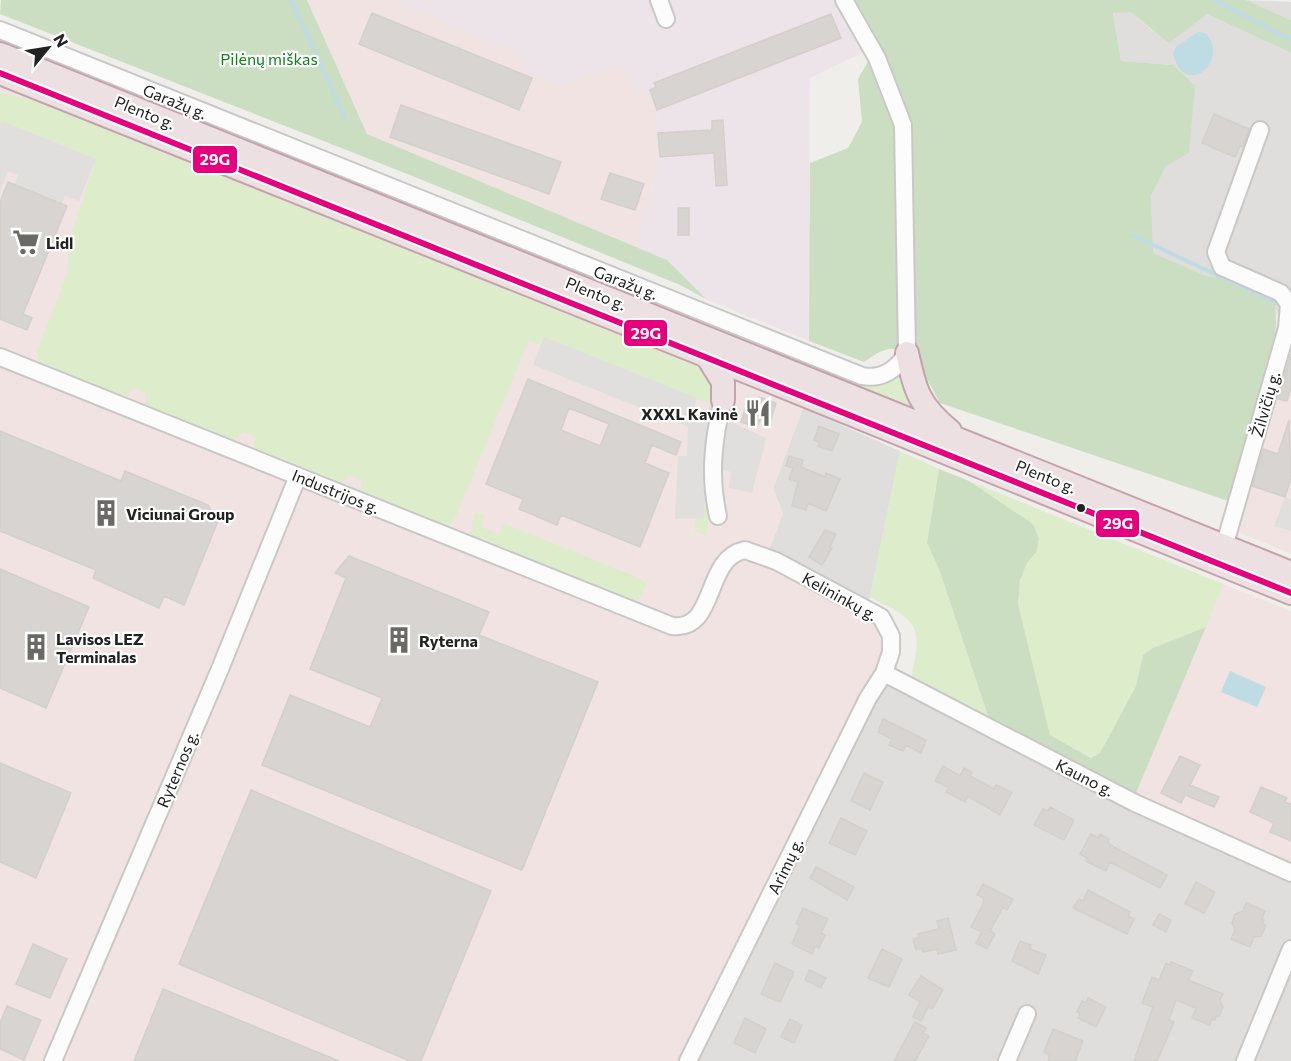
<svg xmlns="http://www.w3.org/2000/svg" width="1291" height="1061" font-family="Commissioner,sans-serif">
<rect width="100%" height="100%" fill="#f0eeeb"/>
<path fill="#dfdedc" d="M1246,0L1291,2V20Z
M1113,12H1130L1154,32L1207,14L1291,53V318L1277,314L1273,297L1227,277L1207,276L1152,253L1151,196L1167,165L1173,65L1121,61Z
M803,408L900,451L870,597L863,614L764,563L783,514L773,489Z
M884,673L1291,873V1061H688Z"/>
<path fill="#f1e3e1" d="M307,0H393L527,57L560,86L622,63L635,95L643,93L656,110L659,161L636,247L367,134Z
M0,86L803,408L773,489L783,514L764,563L873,621L882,645L880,658L683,1061H0Z
M1277,314L1291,318V554L1219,524L1227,515L1275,349Z
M1223,584L1291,611V862L1136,793Z"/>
<path fill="#ede4e9" d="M393,0H834L864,52L810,78L809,341L706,299L667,260L636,247L659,161L656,110L643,93L635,96L622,63L560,86L523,70L527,57Z"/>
<path fill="#ddeccb" d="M0,36L721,324L719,328L559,267L29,54L0,41Z
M0,93L36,100L709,371L714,384L707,536L695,531V518H704L709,403L544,337L541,345L529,340L456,516L449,526L362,492L360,489L362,481L350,475L340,484L254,448L256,438L243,432L233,442L145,405L146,393L133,388L129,394L122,396L39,363L37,351L67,274L69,240L96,159L5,122L0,124Z
M745,335L877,384L892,380L905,371L920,411L744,338Z
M900,451L939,469L927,543L939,569L991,725L911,679C923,623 918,622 870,597Z
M969,481L1223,584L1206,627L1153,648L1143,655L1136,686L1100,753L1092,758L1050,735L1018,604L1020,580L1027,563L1037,551L1039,537L1033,524Z
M475,512L485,516L481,527L499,534L503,523L641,579L647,585L639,599L633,601L476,538L470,535Z"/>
<path fill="#cbdec1" d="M1,0H307L367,134L667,260L706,299L680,285L410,175L0,14Z
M854,0H1246L1291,20V53L1207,14L1169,43L1130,12L1113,13L1121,61L1173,65L1195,86L1189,153L1167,165L1151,196L1153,253L1207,276L1227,277L1274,298C1285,350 1248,448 1234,503L940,403C929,384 913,341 885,350C878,352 870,358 864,362L809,341L810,163L848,148L862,122L858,79L878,44Z
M939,469L969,481L1033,524L1039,538L1037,551L1027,563L1020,580L1018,604L1050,735L1091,758L1100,753L1136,686L1143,655L1153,648L1206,627L1136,793L991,725L939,569L927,543Z"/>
<path fill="#e0dfde" d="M5,122L96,159L79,201L65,196L62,203L14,184L18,175L8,171L0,191V124Z
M544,337L697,398L691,415L708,417L704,518L675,519L678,456H687L688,427L533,365Z
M728,421L766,438L752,493L729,488L731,472L720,469Z
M1285,497L1291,499V531L1274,526Z"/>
<path fill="#bfdbe3" d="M1198,32L1205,33C1232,59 1184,102 1173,53L1177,46Z
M1230,671L1266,687L1257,707L1221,692Z"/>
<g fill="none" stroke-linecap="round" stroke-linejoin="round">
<path stroke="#bfdbe3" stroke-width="4" d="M291,0L345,118
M1215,0L1287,38L1291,37
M1132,235L1276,303"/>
</g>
<path fill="#d7d4d2" stroke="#d3d0cc" stroke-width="1.5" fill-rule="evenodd" d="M372,13L532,78L519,110L359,44Z
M831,14L841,38L657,110L650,90L656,87L654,83Z
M401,105L561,162L549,194L390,137Z
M1214,114L1249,129L1243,147L1240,146L1235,157L1202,143Z
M723,120L727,185L716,186L714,153L660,157L658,133L712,130V121Z
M610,173L644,184L635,210L601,199Z
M8,182L67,206L23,314L32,318L27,330L0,319V202Z
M678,208H689V235H678Z
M1291,354V388L1287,401L1278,399Z
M528,379L681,442L676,455L652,445L645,463L669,473L640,547L561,515L557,525L519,509L523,499L486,484ZM569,408L609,424L600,446L561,430Z
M759,397L776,403L770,423L760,420L757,427L741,422L747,403L757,406Z
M1289,420L1291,479L1285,497L1252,486L1263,449L1278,454Z
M819,426L839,434L832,451L818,446L820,442L814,440Z
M0,431L121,481L125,471L208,505L218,521L184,605L164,596L159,608L93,578L96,570L0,531Z
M789,456L803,460L801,467L825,477L826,473L840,479L826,511L808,503L806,510L792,506L798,482L789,479L793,468L786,466Z
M825,530L836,534L830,547L832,548L822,565L809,557Z
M349,556L489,612L479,635L598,682L522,870L262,765L290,695L370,727L382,698L310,669L346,578L335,573Z
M0,569L89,607L46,708L0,688Z
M883,719L926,740L921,753L906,745L903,751L889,745L892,739L878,732Z
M1180,756L1200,765L1190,785L1219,797L1214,807L1185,795L1181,803L1161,793Z
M0,763L71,793L36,878L0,862Z
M943,766L960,776L964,768L972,772L970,776L994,789L996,785L1012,792L1000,815L968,796L965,802L946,792L949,788L935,781Z
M864,773L883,782L870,810L851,801Z
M1261,787L1287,798L1285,802L1291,804V841L1270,832L1274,823L1250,812Z
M251,790L491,891L421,1061H410L179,964Z
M1050,807L1074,820L1064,840L1034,825L1043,809L1048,811Z
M841,818L867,831L855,855L829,843Z
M1091,834L1098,838L1100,834L1109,839L1108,842L1114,847L1167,875L1160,888L1110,862L1106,871L1086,861L1087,858L1080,854Z
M816,867L854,887L847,900L810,878Z
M1196,882L1215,892L1204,913L1185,904Z
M983,884L1013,899L1007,910L1003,907L990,931L995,934L987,949L976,943L982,932L971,927L983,904L984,898L977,895Z
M1088,890L1130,912L1128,916L1134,919L1127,934L1073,908L1079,899L1083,901Z
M1246,903L1265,911L1262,919L1264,920L1262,924L1266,925L1261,936L1254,937L1250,947L1231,939L1235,930L1232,923L1235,914L1243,911Z
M803,908L828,919L821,933L825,935L819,948L815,946L812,954L792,944L800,925L796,924Z
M1159,914L1171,920L1166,932L1153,925Z
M948,918L956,950L938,954L937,949L923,952L922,948L916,950L913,939L919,938L918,934L939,929L937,921Z
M1020,941L1031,945L1030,949L1046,955L1038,974L1012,961Z
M33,944L67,959L50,998L16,984Z
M882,949L902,959L889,987L868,978Z
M1171,962L1193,971L1188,980L1223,994L1220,1000L1223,1007L1219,1016L1217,1015L1215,1020L1212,1019L1210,1025L1192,1018L1196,1008L1176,1000L1169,1020L1174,1022L1157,1061H1134L1153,1007L1142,1003L1152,977L1159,980L1166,963L1170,965Z
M775,963L794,972L780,1002L761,994Z
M809,970L826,978L821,988L805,980Z
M921,976L943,990L932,1009L928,1007L921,1021L913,1017L920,1002L909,995Z
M163,989L339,1061H134Z
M1088,998L1106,1007L1096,1027L1078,1018L1080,1013L1077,1012L1082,1001L1086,1003Z
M7,1006L41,1020L24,1060L0,1049V1023Z
M745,1018L766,1029L755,1053L734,1043Z
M790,1019L802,1025L794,1043L781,1037Z
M915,1022L926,1028L923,1033L929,1036L919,1054L915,1061H894Z
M1053,1029L1083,1041L1075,1061H1048L1050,1055L1044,1052Z"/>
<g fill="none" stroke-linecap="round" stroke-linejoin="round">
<defs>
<path id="minor" d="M659,0L666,19
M0,30L862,376C882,380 897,369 907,353L903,125L877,58L844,0
M0,357L672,626C718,631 703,558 745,550L776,561L881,617L891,636V652L884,673L868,698L688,1061
M718,516C709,476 713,439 723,400
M1224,547L1287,328L1289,304L1281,293L1222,267L1216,252L1260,130
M884,673L1135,803L1291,873
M53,1061L220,669L298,476
M1007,1061L1027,1014
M1245,1061L1291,949"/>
<path id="highway" d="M0,54L1291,573
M0,73L762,378L1291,593
M907,353C915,390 919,406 950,431
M707,356L723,382V400"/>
</defs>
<use href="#minor" stroke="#c9c8c7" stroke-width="20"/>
<use href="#highway" stroke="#c5a2ac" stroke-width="26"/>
<use href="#minor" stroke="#fdfcfc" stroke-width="16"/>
<use href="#highway" stroke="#ece0e2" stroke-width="22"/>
<defs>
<path id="bus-1" d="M0,73L1291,593"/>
</defs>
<use href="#bus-1" stroke="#fff" stroke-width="10"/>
<use href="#bus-1" stroke="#e5007d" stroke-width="6"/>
</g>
<defs>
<symbol id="supermarket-bare" viewBox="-9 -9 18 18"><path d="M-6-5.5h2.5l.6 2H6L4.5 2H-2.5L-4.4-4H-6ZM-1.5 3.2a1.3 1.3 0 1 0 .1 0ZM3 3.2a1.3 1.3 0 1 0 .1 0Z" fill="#6a6968" stroke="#fff" stroke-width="2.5" paint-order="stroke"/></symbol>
<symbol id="restaurant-bare" viewBox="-9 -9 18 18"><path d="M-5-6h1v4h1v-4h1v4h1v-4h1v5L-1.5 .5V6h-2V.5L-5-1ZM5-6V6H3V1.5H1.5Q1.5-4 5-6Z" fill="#6a6968" stroke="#fff" stroke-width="2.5" paint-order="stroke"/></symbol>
<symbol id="building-bare" viewBox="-9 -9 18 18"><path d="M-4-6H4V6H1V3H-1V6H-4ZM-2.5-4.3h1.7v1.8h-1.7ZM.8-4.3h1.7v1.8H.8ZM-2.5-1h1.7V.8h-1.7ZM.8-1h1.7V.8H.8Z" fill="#6a6968" stroke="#fff" stroke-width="2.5" paint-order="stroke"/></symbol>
</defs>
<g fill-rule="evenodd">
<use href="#supermarket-bare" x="7" y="223" width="38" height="38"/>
<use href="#restaurant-bare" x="739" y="394" width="38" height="38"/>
<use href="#building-bare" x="87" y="494" width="38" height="38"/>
<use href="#building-bare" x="380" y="621" width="38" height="38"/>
<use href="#building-bare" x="17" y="628" width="38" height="38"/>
</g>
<circle fill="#222" stroke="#fff" stroke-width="2" cx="1081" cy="508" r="5"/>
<g text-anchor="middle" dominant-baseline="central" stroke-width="4.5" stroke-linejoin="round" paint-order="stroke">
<g font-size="16" fill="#0c8416" stroke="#fff">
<text x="269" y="58">Pilėnų miškas</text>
</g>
<g font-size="16" fill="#222" stroke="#fff">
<text transform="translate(175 101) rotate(22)">Garažų g.</text>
<text transform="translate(145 112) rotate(22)">Plento g.</text>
<text transform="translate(626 282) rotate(21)">Garažų g.</text>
<text transform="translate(596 293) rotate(22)">Plento g.</text>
<text transform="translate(1265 404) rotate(-74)">Žilvičių g.</text>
<text transform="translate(1046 476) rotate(22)">Plento g.</text>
<text transform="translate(336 491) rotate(22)">Industrijos g.</text>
<text transform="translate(840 596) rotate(29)">Kelininkų g.</text>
<text transform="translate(177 769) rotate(-67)">Ryternos g.</text>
<text transform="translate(1085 777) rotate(27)">Kauno g.</text>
<text transform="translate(785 866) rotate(-64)">Arimų g.</text>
</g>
<g font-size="16" font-weight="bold" fill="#222" stroke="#fff" text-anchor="start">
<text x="46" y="242">Lidl</text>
<text x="738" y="413" text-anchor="end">XXXL Kavinė</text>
<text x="126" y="513">Viciunai Group</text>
<text x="56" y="638">Lavisos LEZ<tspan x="56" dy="18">Terminalas</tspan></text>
<text x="419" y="640">Ryterna</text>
</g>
</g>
<g stroke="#fff" stroke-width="2">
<rect x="192" y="145" width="46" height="29" rx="6" fill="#e5007d"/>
<rect x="623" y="319" width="45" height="28" rx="6" fill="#e5007d"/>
<rect x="1095" y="509" width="45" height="29" rx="6" fill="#e5007d"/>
</g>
<g font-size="16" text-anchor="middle" font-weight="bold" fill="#fff">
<text x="215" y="165">29G</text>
<text x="646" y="339">29G</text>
<text x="1118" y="529">29G</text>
</g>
<g transform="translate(48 48) rotate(60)" stroke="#ffffff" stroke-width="4.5" paint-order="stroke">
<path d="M0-4.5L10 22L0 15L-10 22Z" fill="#222222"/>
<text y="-9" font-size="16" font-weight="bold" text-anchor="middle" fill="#222222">N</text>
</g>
</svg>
